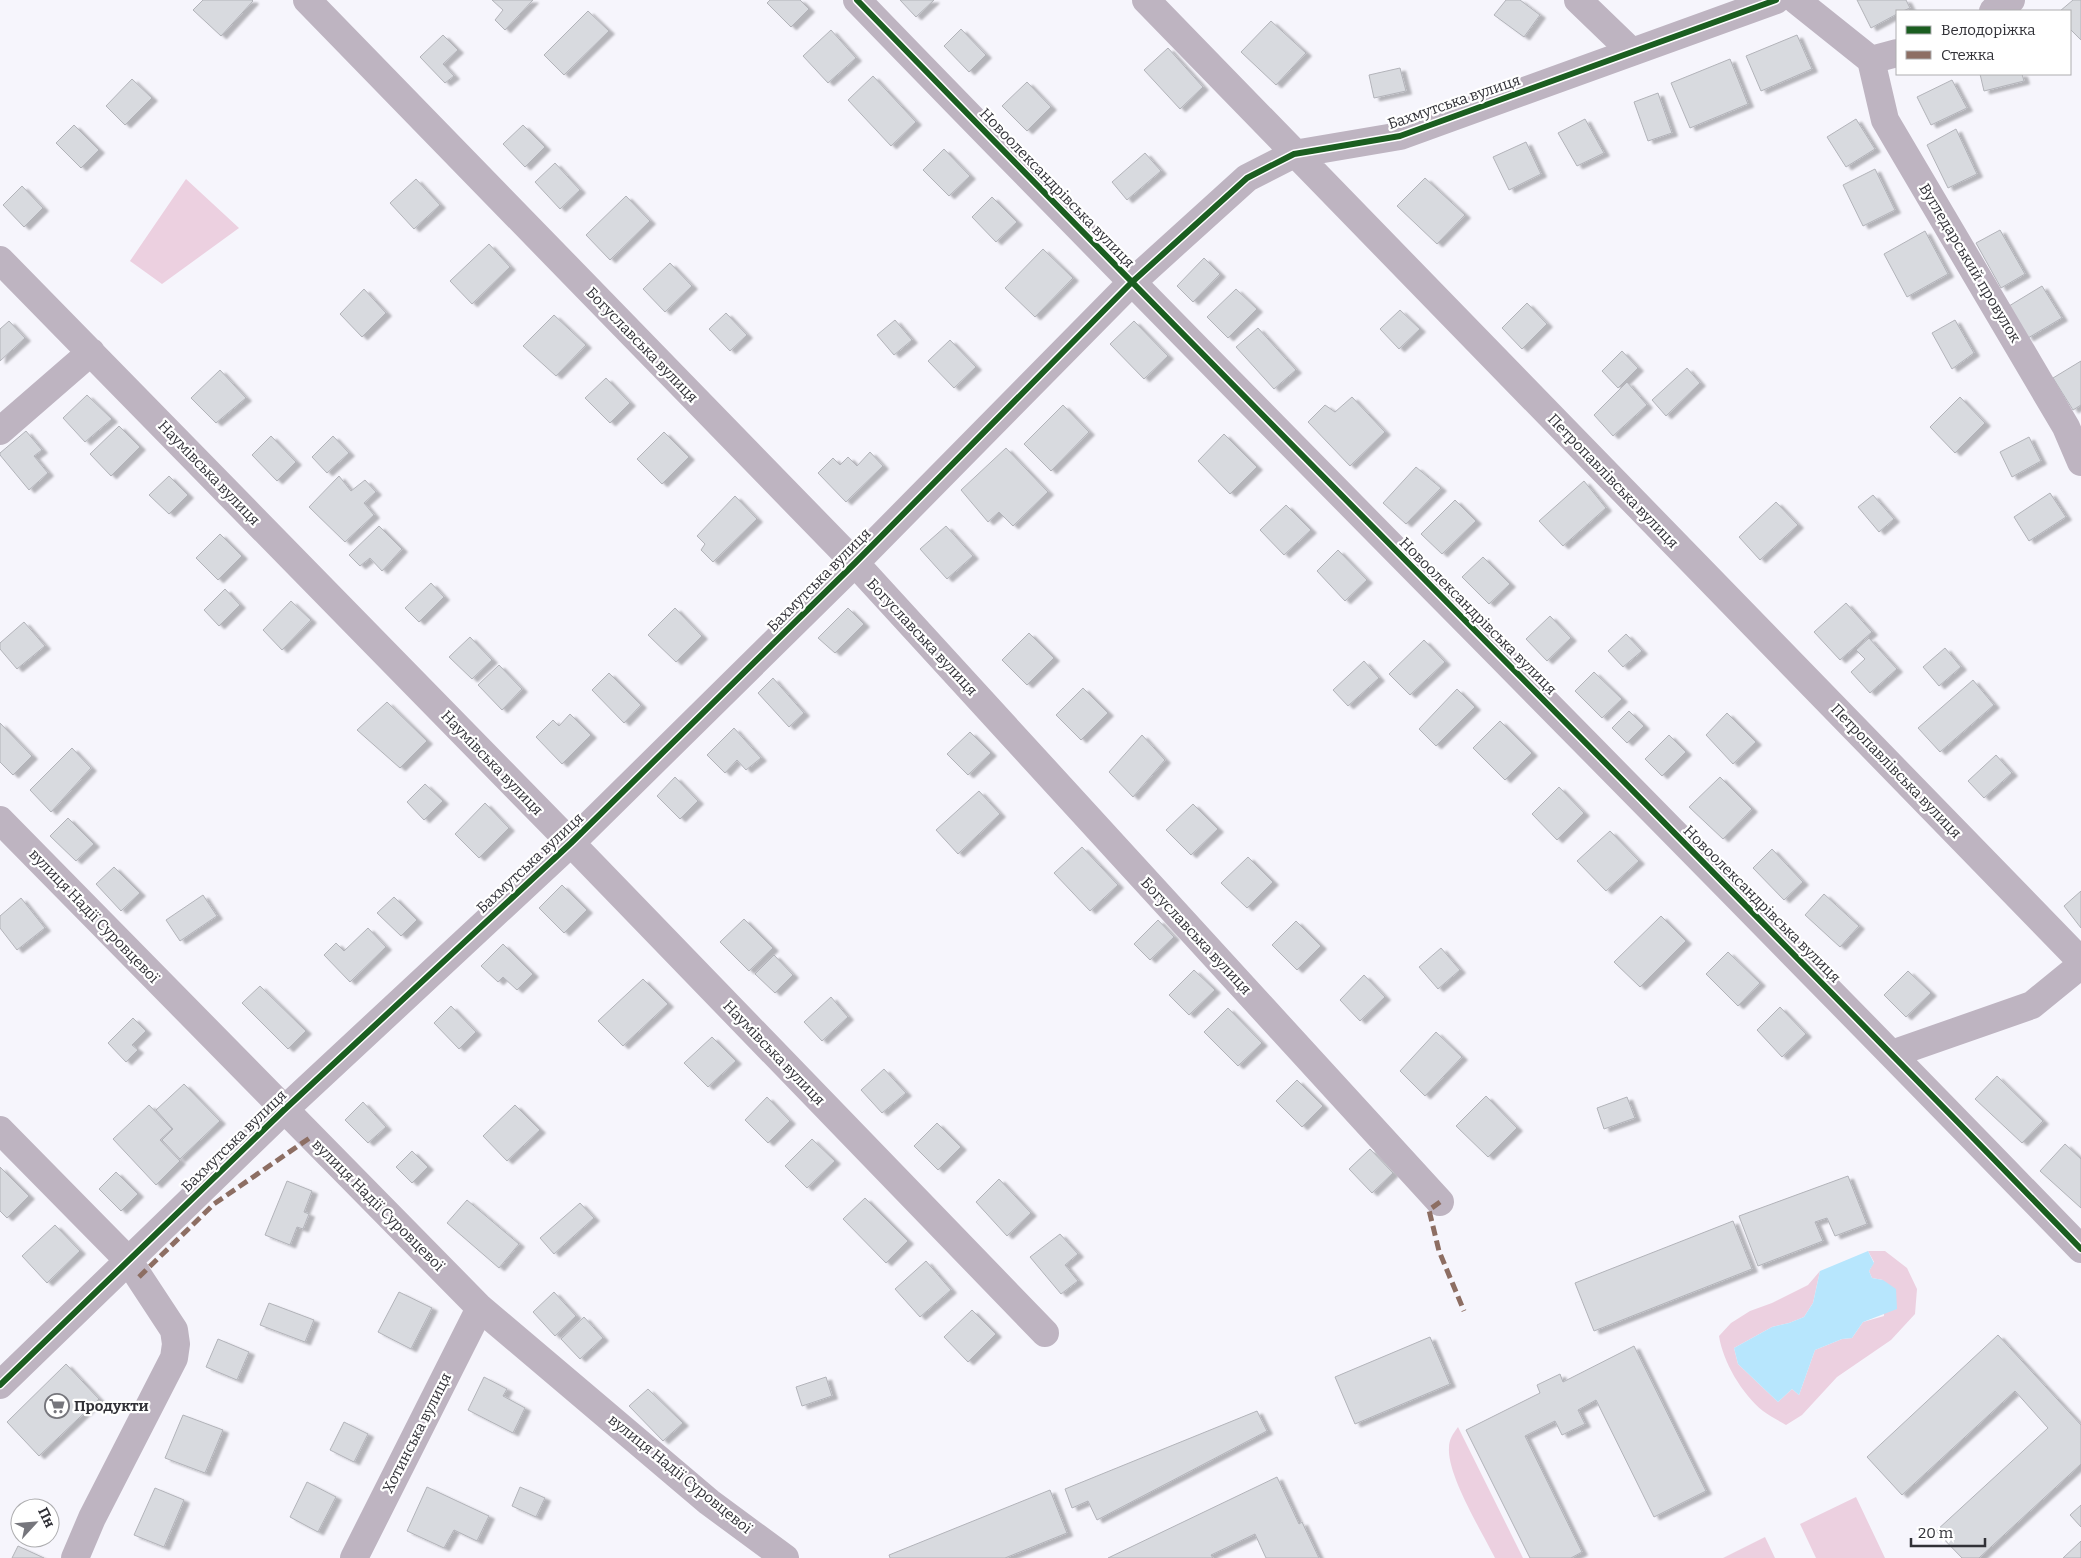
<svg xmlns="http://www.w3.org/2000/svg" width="2081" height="1558" font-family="Bitter,serif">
<defs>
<filter id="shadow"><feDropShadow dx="5.5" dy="3" stdDeviation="1" flood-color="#0004"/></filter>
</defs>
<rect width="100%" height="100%" fill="#f6f5fc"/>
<path fill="#ecd0e0" d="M186,179L239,228L162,284L130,261Z
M1868,1251H1885L1907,1268L1917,1289L1915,1314L1891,1340L1837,1377L1802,1415L1786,1425C1779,1421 1770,1416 1763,1411C1742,1394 1723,1362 1719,1336L1731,1323L1750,1311L1772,1303L1808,1285L1820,1271L1813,1303L1804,1317L1789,1323L1772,1327L1734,1348L1738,1364L1778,1402L1792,1389L1799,1395L1815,1350L1842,1339L1852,1338L1863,1322L1884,1316L1883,1280L1872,1278L1869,1271L1874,1262Z
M1458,1427L1523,1558H1495C1482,1532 1447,1475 1449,1448C1449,1439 1453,1434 1458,1427Z
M1856,1497L1885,1558H1816L1800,1524Z
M1765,1537L1775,1558H1723Z"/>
<path fill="#b7e6fd" d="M1868,1251L1874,1263L1869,1271L1872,1278L1883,1280L1896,1289L1897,1309L1863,1322L1852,1338L1842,1339L1815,1350L1799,1395L1792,1389L1778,1402L1738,1364L1734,1348L1772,1327L1789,1323L1804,1317L1813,1303L1820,1271Z"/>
<path fill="#d8dadf" stroke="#b2b3b9" filter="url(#shadow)" d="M203,0H252L253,1L221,36L193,10Z
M492,0H533L505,30L495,20L503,10Z
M770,0H800L809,9L791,27L767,3Z
M900,0H934L916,17Z
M1506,0H1520L1540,15L1524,37L1494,15Z
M1857,0H1906L1910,8L1903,11H1897V14L1871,28Z
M2073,0H2081V40L2070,29V11H2060Z
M588,11L609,31L564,75L544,55Z
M1271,21L1306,53L1276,85L1241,52Z
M961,29L986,55L969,72L944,46Z
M831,30L856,58L828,83L803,56Z
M443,35L458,50L443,64L454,76L445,83L420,57Z
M1797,35L1812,69L1761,91L1746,56Z
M1168,48L1203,87L1180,109L1144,70Z
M1730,59L1748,104L1690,128L1671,83Z
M1400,68L1406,91L1374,98L1369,75Z
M1980,74H2022L2024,81L1984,91Z
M873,76L916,122L891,146L848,100Z
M132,79L152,98L125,125L106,106Z
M1952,80L1967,108L1931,125L1917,97Z
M1027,82L1051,107L1027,131L1002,106Z
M1658,93L1672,133L1648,141L1634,102Z
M1585,119L1604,153L1577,166L1558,133Z
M1856,119L1875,149L1846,167L1827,137Z
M74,125L99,150L81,168L56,143Z
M523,125L545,147L525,167L503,144Z
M1956,129L1977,174L1948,188L1927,145Z
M1526,142L1541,174L1509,190L1493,157Z
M944,149L970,176L949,196L923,170Z
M1145,153L1161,171L1127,200L1112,182Z
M555,163L580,190L560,209L535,182Z
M1875,169L1895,210L1863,226L1843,185Z
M1425,178L1465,215L1437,244L1397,206Z
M416,179L440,205L414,229L390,203Z
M22,186L43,208L24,227L3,205Z
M626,196L650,221L610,260L586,235Z
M992,197L1017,222L996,242L972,217Z
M2000,230L2025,274L2001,288L1976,243Z
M1925,231L1948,274L1907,297L1884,254Z
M489,244L510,267L472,304L450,281Z
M1043,249L1073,278L1035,317L1005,288Z
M1204,258L1220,274L1193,302L1177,286Z
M670,263L692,286L665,312L643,289Z
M2042,286L2062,318L2028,338L2009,306Z
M364,289L386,313L362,337L340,314Z
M1236,289L1257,309L1228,338L1207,317Z
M1527,303L1547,324L1522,349L1502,328Z
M1400,310L1420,329L1399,349L1380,329Z
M726,313L747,335L730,351L709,329Z
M554,315L586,345L556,376L523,346Z
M895,320L912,340L894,355L877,335Z
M1955,320L1974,353L1952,369L1932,333Z
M9,321L25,338L0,361V329Z
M1134,321L1168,356L1144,379L1110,344Z
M1258,328L1296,370L1274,389L1236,347Z
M950,340L976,367L954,388L928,361Z
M1622,351L1638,368L1618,388L1602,371Z
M2081,361V405L2073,410L2053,378Z
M1687,368L1700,383L1666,416L1652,400Z
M220,370L246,398L216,423L191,398Z
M606,378L630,403L610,423L585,398Z
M1627,382L1647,405L1613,436L1594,415Z
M87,395L112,419L85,442L63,418Z
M1352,397L1385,432L1350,466L1308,422L1325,405L1335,412Z
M1960,397L1985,423L1955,453L1930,427Z
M1063,405L1089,432L1051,471L1024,444Z
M119,426L140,447L111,476L90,454Z
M26,431L42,450L34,456L48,473L29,490L0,455V453Z
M664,432L689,457L662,484L637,459Z
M1224,434L1257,467L1230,494L1198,461Z
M271,436L296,462L277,481L252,455Z
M333,436L349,453L327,473L312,457Z
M2029,437L2041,461L2012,477L2000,452Z
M1006,448L1048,492L1013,526L999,512L988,522L961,490Z
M870,452L883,466L846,502L818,473L833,458L840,465L848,457L857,466Z
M1416,467L1441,488L1406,524L1383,503Z
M169,476L188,495L169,514L149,495Z
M339,476L351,491L365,480L376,492L364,503L374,515L345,542L309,507Z
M1584,481L1606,508L1563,546L1539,521Z
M2050,493L2066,517L2029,541L2014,517Z
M1873,495L1894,519L1879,532L1858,507Z
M735,496L757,519L713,562L701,550L705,544L697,536Z
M1455,500L1476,521L1442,554L1421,534Z
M1776,502L1798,525L1760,560L1739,537Z
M1286,505L1311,530L1284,555L1260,530Z
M379,526L402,549L382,571L370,558L360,566L349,555Z
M946,526L973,556L947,579L920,549Z
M220,534L242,556L218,580L196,558Z
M1338,550L1367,580L1345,601L1317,571Z
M1483,557L1510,584L1489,604L1462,577Z
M431,583L444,597L419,622L405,608Z
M225,589L240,605L219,626L204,610Z
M291,601L311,620L282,650L263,630Z
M1846,603L1872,632L1840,660L1814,632Z
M675,608L702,636L676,662L648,635Z
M848,608L864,624L835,653L818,638Z
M1550,616L1571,638L1547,661L1526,639Z
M24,622L45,646L17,669L0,649V643Z
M1029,633L1054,658L1027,685L1002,660Z
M1626,634L1642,651L1623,667L1608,651Z
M470,637L492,660L472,679L449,657Z
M1869,638L1897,669L1870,693L1851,672L1865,659L1856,650Z
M1424,640L1445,662L1410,695L1389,674Z
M1945,648L1961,667L1939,686L1923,667Z
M1364,661L1379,678L1348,706L1333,690Z
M499,665L522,689L502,710L478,685Z
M1594,672L1622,699L1602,718L1575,691Z
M609,673L641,705L624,723L592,690Z
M773,678L804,713L789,727L758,693Z
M1973,680L1994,705L1940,752L1918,728Z
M1083,688L1108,713L1081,740L1056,715Z
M1457,689L1475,707L1436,746L1419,729Z
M387,702L427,741L400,768L357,730Z
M1629,711L1644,726L1627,743L1612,728Z
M1727,713L1756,742L1733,764L1706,735Z
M570,714L591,735L562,764L536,737L553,720L559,726Z
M1500,721L1532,753L1505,780L1473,748Z
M0,723L32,756L13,775L0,762Z
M734,728L761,758L746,770L737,760L725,773L707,755Z
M970,732L991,753L968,775L947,754Z
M1142,735L1165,760L1133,797L1109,772Z
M1669,735L1686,752L1662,776L1645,759Z
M72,748L91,768L51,812L30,790Z
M1996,755L2012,773L1984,798L1968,781Z
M675,777L698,801L680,819L657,796Z
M1720,777L1752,809L1723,839L1689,807Z
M425,784L443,801L424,820L407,802Z
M1559,787L1584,813L1557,840L1532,814Z
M979,791L1000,814L958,854L936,830Z
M485,803L509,828L479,858L455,834Z
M1193,804L1218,829L1191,855L1166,830Z
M68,818L94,844L76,861L50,836Z
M1610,831L1639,861L1606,891L1577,861Z
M1082,847L1118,885L1090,911L1054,873Z
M1772,849L1803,882L1784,900L1753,868Z
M1248,857L1273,882L1247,908L1221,883Z
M114,867L140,893L121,911L96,884Z
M562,885L587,910L564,933L539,908Z
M2081,891V928L2064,906Z
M1824,894L1859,926L1840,947L1805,915Z
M203,895L217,916L180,941L166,920Z
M394,897L417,920L401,936L377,913Z
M21,898L45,928L17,950L0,928V916Z
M1661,916L1686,941L1640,987L1614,962Z
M744,919L773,948L749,971L720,942Z
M1158,920L1174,937L1150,960L1134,944Z
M1296,921L1321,946L1297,970L1272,945Z
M368,928L386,947L350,982L324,955L336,943L344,951Z
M503,944L533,974L517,990L503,977L498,982L481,966Z
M1441,948L1460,970L1438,989L1419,967Z
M1728,952L1760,983L1738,1006L1706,974Z
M774,955L793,975L775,993L755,974Z
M1194,970L1215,990L1189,1015L1169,995Z
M1908,971L1931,993L1906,1017L1884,995Z
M1364,975L1385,997L1360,1021L1340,1000Z
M643,979L668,1004L623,1046L598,1021Z
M260,986L306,1031L288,1049L242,1003Z
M831,997L848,1017L822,1041L804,1022Z
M451,1006L476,1032L459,1049L434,1023Z
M1780,1007L1806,1034L1782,1057L1757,1030Z
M1228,1008L1262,1043L1238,1066L1204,1032Z
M133,1018L146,1031L132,1045L138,1050L126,1062L108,1043Z
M1436,1032L1462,1057L1425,1096L1400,1071Z
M712,1037L736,1061L708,1087L684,1063Z
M884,1069L906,1093L882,1113L861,1090Z
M1997,1076L2043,1121L2022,1143L1975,1099Z
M1297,1080L1323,1106L1302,1127L1276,1101Z
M184,1084L220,1121L180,1159L162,1140L173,1129L156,1110Z
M1486,1096L1517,1128L1488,1157L1456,1126Z
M767,1097L790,1121L768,1143L745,1120Z
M1627,1097L1635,1118L1604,1129L1597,1108Z
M363,1102L386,1127L368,1143L345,1120Z
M149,1105L172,1129L160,1140L180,1161L156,1185L113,1139Z
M515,1105L540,1130L507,1161L483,1136Z
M937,1123L961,1147L938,1170L914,1146Z
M812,1139L835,1161L807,1188L785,1166Z
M2065,1144L2081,1159V1208L2040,1171Z
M1370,1149L1393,1173L1372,1193L1349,1169Z
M412,1151L428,1167L412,1183L396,1167Z
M0,1167L29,1196L7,1218L0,1211Z
M116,1172L138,1194L121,1211L99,1189Z
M1848,1176L1867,1224L1835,1236L1827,1218L1815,1222L1823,1241L1758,1266L1739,1216Z
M999,1179L1031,1213L1007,1236L976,1202Z
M287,1181L312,1191L304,1212L309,1214L303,1229L297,1227L290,1245L265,1235Z
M865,1198L908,1241L886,1263L843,1219Z
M467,1200L519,1244L499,1268L447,1223Z
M580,1203L594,1218L554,1254L540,1238Z
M1733,1221L1752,1269L1594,1331L1575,1283Z
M55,1225L80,1251L47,1283L22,1256Z
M1060,1234L1078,1254L1065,1265L1078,1281L1061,1294L1030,1257Z
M926,1261L951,1290L920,1317L895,1289Z
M399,1292L432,1308L411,1349L378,1332Z
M554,1292L576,1316L555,1336L533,1312Z
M269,1303L314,1320L305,1342L260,1325Z
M972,1310L996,1334L968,1362L944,1337Z
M584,1317L603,1338L580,1359L561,1339Z
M1998,1335L2081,1425V1464L1979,1558H1962L1936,1531L2048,1428L2015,1391L1902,1495L1867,1457Z
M1430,1337L1450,1384L1355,1424L1335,1377Z
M218,1339L249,1352L237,1380L206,1367Z
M1634,1346L1706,1491L1654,1517L1596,1400L1578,1410L1585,1424L1562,1435L1555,1421L1525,1436L1582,1552L1571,1558H1530L1466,1430L1540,1393L1537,1385L1560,1374L1563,1382Z
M66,1364L99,1399L39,1456L7,1422Z
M484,1377L507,1389L503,1396L525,1408L513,1433L468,1410Z
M826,1377L832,1396L802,1406L796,1387Z
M648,1389L683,1423L663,1441L629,1406Z
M1257,1411L1267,1431L1097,1520L1088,1501L1072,1508L1065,1489Z
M183,1415L223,1430L205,1473L165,1458Z
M344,1422L368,1434L354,1462L330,1450Z
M1277,1477L1299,1524L1302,1522L1319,1558H1266L1255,1534L1211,1555L1213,1558H1108Z
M307,1482L336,1497L318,1532L290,1517Z
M427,1487L489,1516L477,1541L454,1530L444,1548L407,1531Z
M520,1487L545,1498L536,1517L512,1506Z
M155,1488L184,1500L164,1547L134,1535Z
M1050,1490L1067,1533L1005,1558H890L889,1555Z
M2081,1505V1527L2070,1515Z
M2081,1541V1558H2063Z
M18,1546L44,1558H12Z"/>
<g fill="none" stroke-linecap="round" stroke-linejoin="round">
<path stroke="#beb4c1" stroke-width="28" d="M307,0L855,563L1440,1202
M857,0C1262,419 1676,830 2081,1249
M1146,0L2081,961
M1578,0L1632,52
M1796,0L1871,60L1897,53
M1993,11L2011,0
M1871,60L1885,120L2066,427L2081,462
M0,260L571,843L1045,1333
M0,431L91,352
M0,820L480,1308L709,1502L785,1558
M1892,1054L2032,1005L2081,965
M0,1130L128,1260L174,1330L176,1344L174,1358L92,1518L75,1558
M0,1385L284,1110L571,843L855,563L1131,283L1247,178L1294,154L1400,136L1776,0
M354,1558L480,1308"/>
<path stroke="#8d6e63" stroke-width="5" stroke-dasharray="10 5" stroke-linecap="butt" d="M1440,1202L1429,1210L1439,1251L1464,1311
M139,1277L214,1204L311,1137"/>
<defs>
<path id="cycleway" d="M857,0C1262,419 1676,830 2081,1249
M0,1385L284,1110L571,843L855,563L1131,283L1247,178L1294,154L1400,136L1776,0"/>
</defs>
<use href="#cycleway" stroke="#fff" stroke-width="9"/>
<use href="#cycleway" stroke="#1b5e20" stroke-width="6"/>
</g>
<defs>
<symbol id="supermarket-ring" viewBox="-11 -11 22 22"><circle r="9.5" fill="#fff" stroke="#76767c" stroke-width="1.5"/><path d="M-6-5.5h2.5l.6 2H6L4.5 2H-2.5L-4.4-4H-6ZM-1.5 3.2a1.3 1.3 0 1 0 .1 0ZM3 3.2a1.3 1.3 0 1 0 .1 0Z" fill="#76767c"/></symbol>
</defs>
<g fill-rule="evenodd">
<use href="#supermarket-ring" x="43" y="1392" width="28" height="28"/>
</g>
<g text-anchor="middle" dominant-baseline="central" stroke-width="4.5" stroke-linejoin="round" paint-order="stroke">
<g font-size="15" fill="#313137" stroke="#fff">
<text transform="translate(1454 102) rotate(-19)">Бахмутська вулиця</text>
<text transform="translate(1057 188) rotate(46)">Новоолександрівська вулиця</text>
<text transform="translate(1970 263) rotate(59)">Вугледарський провулок</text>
<text transform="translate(642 345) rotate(46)">Богуславська вулиця</text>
<text transform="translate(209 473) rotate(46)">Наумівська вулиця</text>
<text transform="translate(1613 481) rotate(46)">Петропавлівська вулиця</text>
<text transform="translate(819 580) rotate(-45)">Бахмутська вулиця</text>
<text transform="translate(1478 616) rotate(45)">Новоолександрівська вулиця</text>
<text transform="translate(922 637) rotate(47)">Богуславська вулиця</text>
<text transform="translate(492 763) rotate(46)">Наумівська вулиця</text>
<text transform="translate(1896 771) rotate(46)">Петропавлівська вулиця</text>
<text transform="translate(530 863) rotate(-43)">Бахмутська вулиця</text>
<text transform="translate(1762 904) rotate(45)">Новоолександрівська вулиця</text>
<text transform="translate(94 916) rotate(46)">вулиця Надії Суровцевої</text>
<text transform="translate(1196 936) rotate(47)">Богуславська вулиця</text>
<text transform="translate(774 1053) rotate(46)">Наумівська вулиця</text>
<text transform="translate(234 1141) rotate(-44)">Бахмутська вулиця</text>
<text transform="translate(378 1205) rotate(45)">вулиця Надії Суровцевої</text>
<text transform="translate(417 1433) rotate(-63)">Хотинська вулиця</text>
<text transform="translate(680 1474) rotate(39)">вулиця Надії Суровцевої</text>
</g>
<g font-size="15" font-weight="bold" fill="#313137" stroke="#fff" text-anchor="start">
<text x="74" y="1406">Продукти</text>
</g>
</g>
<rect x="1896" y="10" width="175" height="65" fill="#ffffff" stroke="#adadaf"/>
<rect x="1906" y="26" width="25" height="8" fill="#1b5e20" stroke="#adadaf"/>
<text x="1941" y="35" font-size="15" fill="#313137">Велодоріжка</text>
<rect x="1906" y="51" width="25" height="8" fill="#8d6e63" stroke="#adadaf"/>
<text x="1941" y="60" font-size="15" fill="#313137">Стежка</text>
<g transform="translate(35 1523) rotate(64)"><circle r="24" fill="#ffffff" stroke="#adadaf"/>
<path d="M0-4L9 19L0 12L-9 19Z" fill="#76767c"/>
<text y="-8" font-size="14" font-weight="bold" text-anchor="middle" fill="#313137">Пн</text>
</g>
<path d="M1911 1538v8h74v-8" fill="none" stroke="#313137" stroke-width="2.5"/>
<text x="1918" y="1538" font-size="15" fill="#313137" stroke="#ffffff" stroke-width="4" paint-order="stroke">20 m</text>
</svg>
